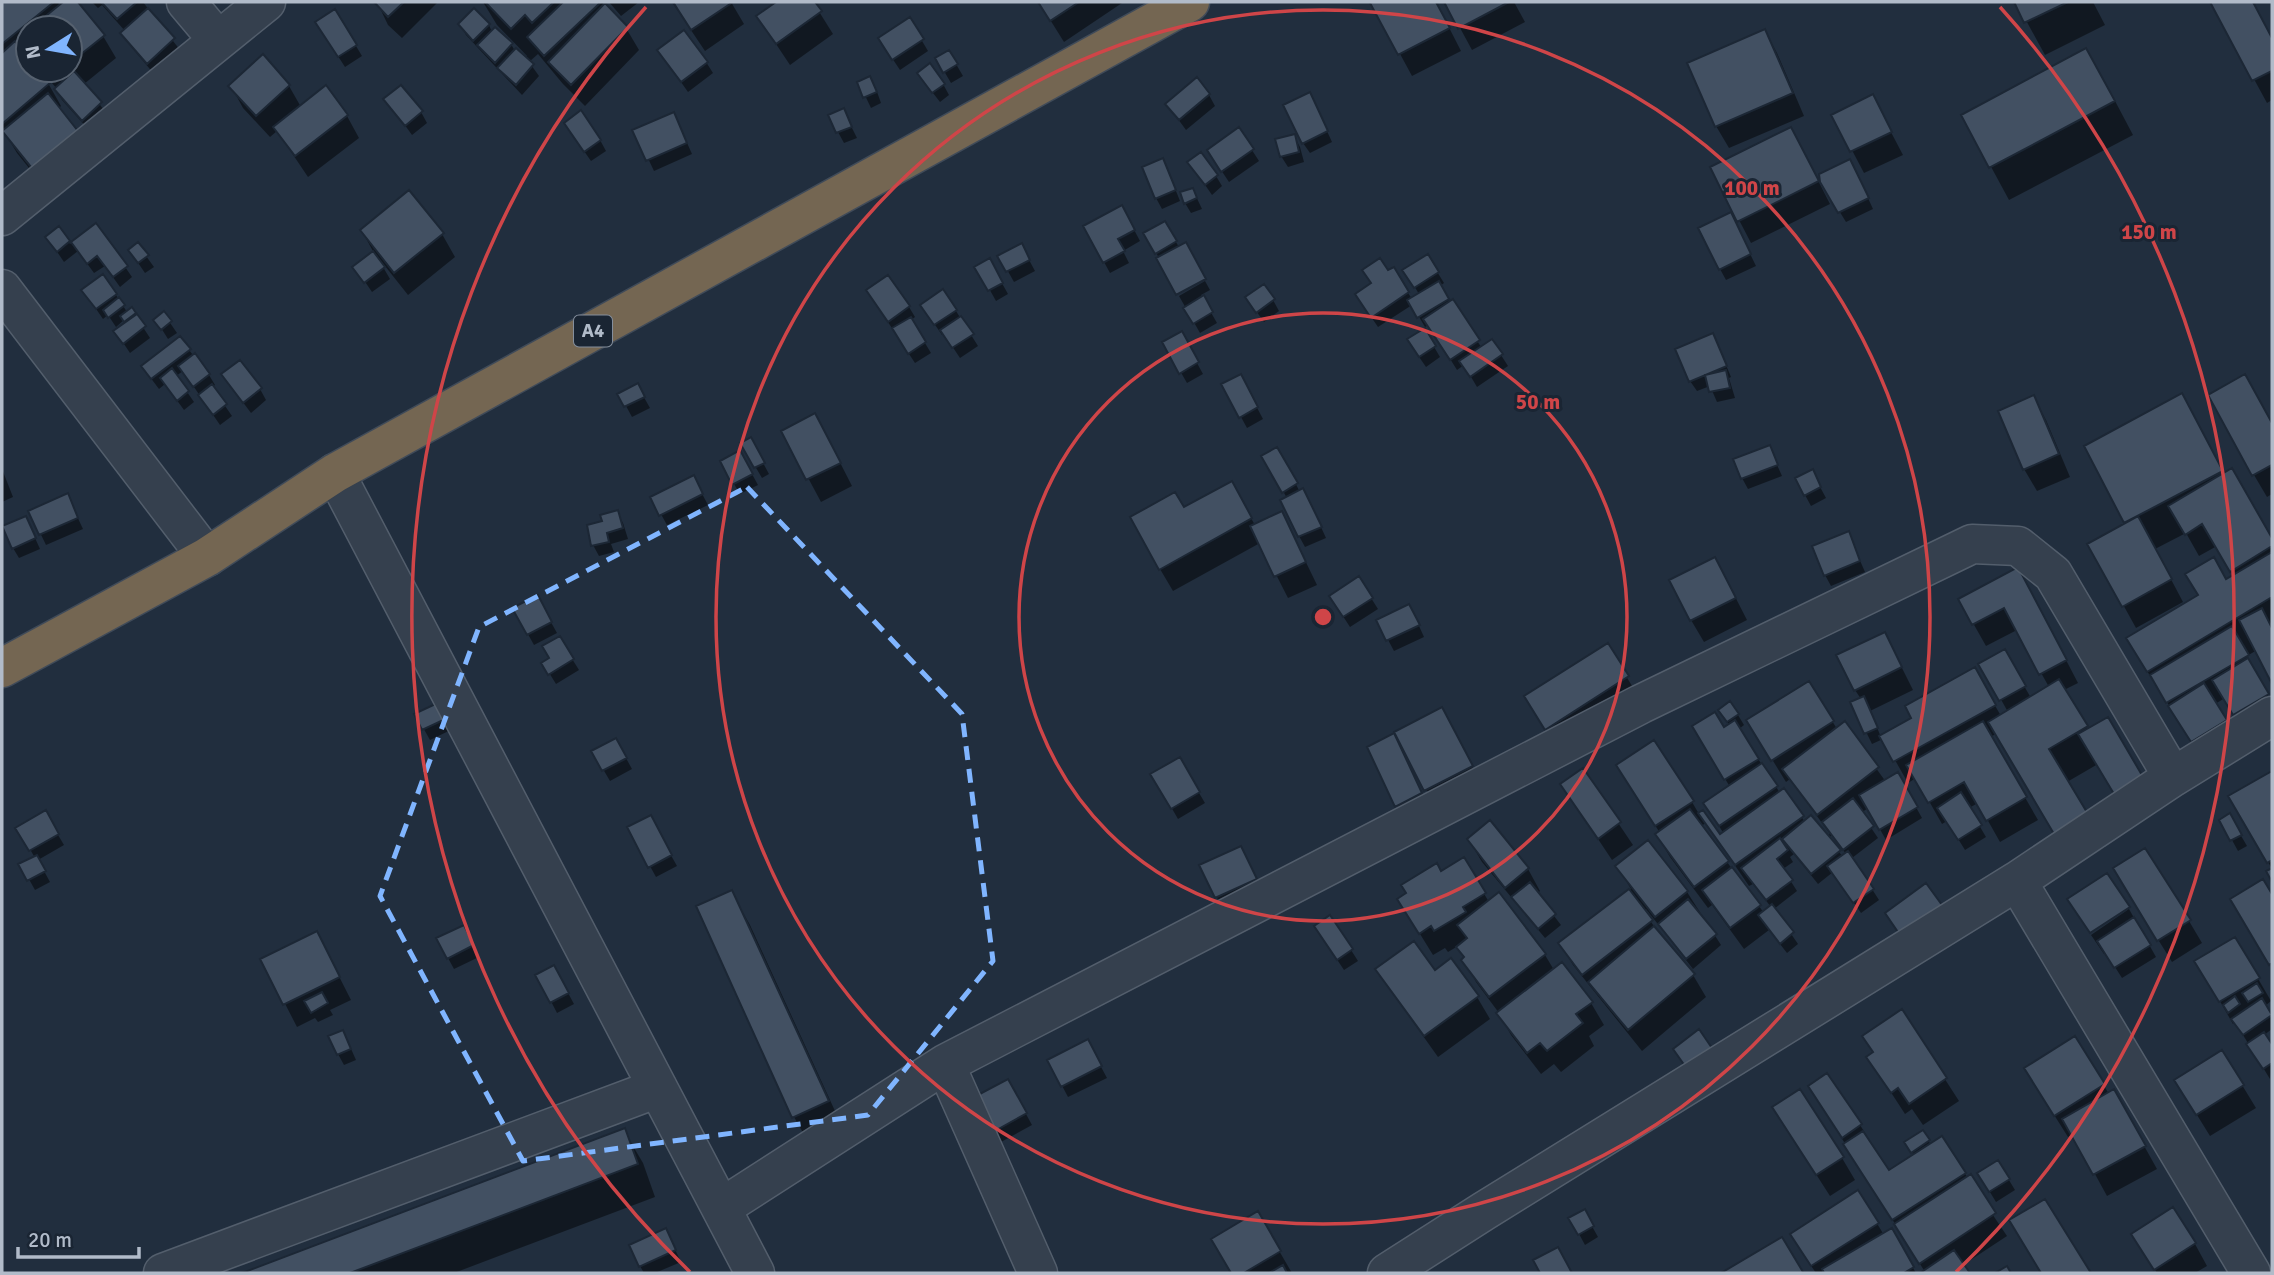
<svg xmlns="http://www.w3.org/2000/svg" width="2274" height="1275" font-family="Signika,sans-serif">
<rect width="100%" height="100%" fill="#212e3e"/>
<path fill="#0007" fill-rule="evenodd" d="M2,2H58L60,6L66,2H76L103,36L116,58L84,84L107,114L89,130L62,100L57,89L41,70H70V28H28V55L26,57L28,70H37L48,83L61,106L58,109L53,198L17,153L2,128Z
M92,2H143L180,50L154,74L129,44L122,33L125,31L102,5L98,8Z
M377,2H438L402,38L388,25Z
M483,2H602L626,28L639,50L585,106L563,84L538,54L529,62L539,76L522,95L466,35L460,24L489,25L492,32L508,39L515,51L525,58L527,56L497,25Z
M609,2H639L621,16Z
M672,2H731L744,24L705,51Z
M779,2H813L833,34L790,65L758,17Z
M1039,2H1121L1122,3L1064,42Z
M1376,2H1436L1461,51L1412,76L1373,4Z
M1446,2H1514L1525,22L1472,50Z
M2016,2H2093L2105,25L2045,55Z
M2212,2H2252L2272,40V100L2267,103Z
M909,19L928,51L900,70L886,49Z
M1765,31L1777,53L1804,116L1729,148L1716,126Z
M323,33L356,46L362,56L345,67Z
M659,51L706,62L713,73L688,92Z
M949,52L963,76L951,83L937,59Z
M262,57L289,86L301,107L347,116L359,138L308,177L277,131L270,137L243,108L231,86Z
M2105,82L2133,135L2009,200L1963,115Z
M859,83L876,89L881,103L871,108Z
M926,84H943L949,95L940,102Z
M1209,95L1215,106L1186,130L1167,104Z
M1872,96L1903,155L1864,173L1834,116Z
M386,99L421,112L427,123L412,135Z
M1315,105L1332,142L1310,153L1303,143Z
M843,110L857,138L844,143L838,132Z
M679,125L692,154L654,171L635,131Z
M1239,130L1259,161L1229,182L1215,161Z
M572,134L600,140L606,151L591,161Z
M1294,136L1300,147L1304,162L1288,167L1281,156Z
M1803,151L1830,204L1751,243L1712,168Z
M1190,163L1216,176L1222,186L1212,195Z
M1168,171L1180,201L1162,209L1156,198Z
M1856,172L1873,209L1846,222L1822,183Z
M1193,190L1202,209L1191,213L1185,203Z
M409,193L442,234L455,257L408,295L385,266L383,267L390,279L372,292L355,267L374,253L362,231Z
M1122,207L1140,241L1123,251L1129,263L1110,273L1085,227Z
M1164,223L1179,247L1159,258L1146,234Z
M96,225L132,277L120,287L105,266L94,273L78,251L64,262L47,237L58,229L70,244Z
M1736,225L1756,266L1726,280L1720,269Z
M138,245L154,267L145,273L130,251Z
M1021,245L1035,271L1014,282L1000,257Z
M1428,257L1444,283L1440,286L1450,303L1482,348L1492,341L1508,366L1477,387L1464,365L1457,370L1429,325L1425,327L1412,305L1378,327L1363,305L1388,273L1393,270L1412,299L1419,294L1405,271Z
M989,260L1008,294L996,301L977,267Z
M1205,281L1210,290L1201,295L1217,323L1200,333L1179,296Z
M83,290L116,295L127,312L131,309L150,338L130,353L116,332L126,324L124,320L116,327L108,315L103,319Z
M1273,300L1279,311L1264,322L1254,308Z
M874,301L909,307L915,317L911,320L931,353L915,363Z
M956,311L978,346L960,358L944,334L942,335L929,316Z
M164,314L177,333L168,339L156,320Z
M1424,330L1440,357L1426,367L1415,351Z
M1181,334L1203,374L1187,383L1164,343Z
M1718,346L1731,377L1729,378L1735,398L1717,402L1710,386L1697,391L1690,381Z
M189,350L209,375L215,385L212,387L232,416L220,425L183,371L176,376L194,402L184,410L165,384L159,389L150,377Z
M2244,376L2272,426V494L2267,497L2254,475Z
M230,385L260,389L266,400L251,413Z
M637,385L650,408L632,417L620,395Z
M1246,387L1263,419L1247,428L1241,417Z
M2034,398L2046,420L2070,477L2037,491L2024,469Z
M2200,428L2224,475L2231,471L2272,541V680L2257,650L2247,656L2272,704L2240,725L2225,698L2215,704L2232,731L2199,752L2147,671L2225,582L2234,576L2217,546L2199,556L2186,533L2155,549L2183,602L2136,628L2090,545L2127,524L2086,446Z
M783,431L827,437L852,486L821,502Z
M750,439L769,474L762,478L742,444Z
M1769,447L1782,476L1748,489L1742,478Z
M1277,449L1300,492L1309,501L1326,538L1305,547L1299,536L1287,498L1263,457Z
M740,452L758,485L740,494L734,484Z
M2,469L13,497L2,502Z
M1812,472L1826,498L1811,506L1805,495Z
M1231,484L1255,525L1282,513L1317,585L1288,598L1260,543L1173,591L1160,569L1183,510Z
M699,488L708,505L667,525L652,498Z
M67,495L83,529L46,545L30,512Z
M617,512L623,523L628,539L611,544L614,552L599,556L593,545L604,522Z
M31,529L40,549L19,558L13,548Z
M1848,533L1865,572L1831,586L1825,575Z
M1359,579L1378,609L1350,627L1337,607Z
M1727,581L1747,620L1704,642L1691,620Z
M2030,591L2078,683L2064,690L2088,730L2098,764L2067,782L2105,847L2074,866L1996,734L1990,737L2038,820L2000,842L1978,803L1969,808L1986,837L1965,850L1947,821L1942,824L1916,778L1908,783L1883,739L1872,744L1852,703L1861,699L1855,690L1885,634L1913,690L1870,711L1881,737L1913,719L1974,669L2001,716L2008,712L1981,664L2004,651L2031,698L2049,687L2017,630L1986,646L1960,600Z
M537,597L557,633L534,645L514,609Z
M1415,617L1424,637L1394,651L1378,621Z
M559,638L579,670L556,684L543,663L552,658Z
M1607,645L1640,699L1559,751L1539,719Z
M1809,683L1837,729L1844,724L1886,782L1898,775L1922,818L1886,840L1868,808L1861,813L1878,838L1852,858L1879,900L1861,913L1833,872L1818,884L1794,854L1790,857L1793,862L1783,869L1797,891L1774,909L1798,944L1787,953L1769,930L1744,949L1712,905L1708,908L1670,857L1657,835L1660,833L1631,788L1692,802L1699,814L1720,836L1724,834L1705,804L1730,787L1694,727L1723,729L1730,725L1726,721L1738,715L1744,725L1739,729L1780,793L1784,791L1805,822L1827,836L1830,834L1790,779L1786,782L1762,743ZM1706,823L1749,886L1753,884L1771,907L1764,913L1701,826ZM1832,835L1846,854L1843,857L1828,838Z
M444,703L457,727L430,740L416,715Z
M1442,710L1484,789L1439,812L1415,770L1412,772L1433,816L1409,828L1369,748Z
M616,740L632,769L610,781L593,752Z
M1179,759L1205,803L1178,819L1152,774Z
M1583,771L1633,845L1612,860L1562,785Z
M2272,773V869L2231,796Z
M45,813L64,845L38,860L50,882L35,890L21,865L35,858L18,828Z
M2229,815L2247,846L2238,851L2221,820Z
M650,818L677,866L656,877L629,828Z
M1490,822L1528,869L1540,891L1537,894L1561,925L1545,938L1482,862L1469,840Z
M1648,843L1687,892L1721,945L1693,969L1646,909L1644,911L1659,934L1693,975L1706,997L1642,1051L1573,965L1560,943L1631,889L1618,867Z
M1247,859L1261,891L1222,908L1202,866Z
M1463,859L1489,902L1499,894L1545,955L1554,970L1591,1003L1604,1025L1589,1036L1594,1046L1561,1072L1554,1064L1541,1074L1511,1035L1499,1013L1476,982L1458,946L1448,952L1445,948L1433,955L1412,921L1441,873Z
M2128,891L2189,921L2202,943L2172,962Z
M731,892L750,925L846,1135L813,1150L794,1117L698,907Z
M2129,909L2156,957L2122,978L2106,953L2104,954L2091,935Z
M1330,917L1358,961L1344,970L1322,937Z
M317,933L351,1000L330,1010L333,1015L318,1022L315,1018L297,1027L262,959Z
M469,938L479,957L454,969L448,958Z
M2235,939L2271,1001L2265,1006L2272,1016V1029L2264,1035L2272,1048L2270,1079L2235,1022L2233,1024L2197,961Z
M554,967L574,1004L557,1013L538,976Z
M1378,969L1435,973L1477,997L1490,1019L1438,1057L1391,991Z
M1901,1011L1959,1101L1923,1125L1912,1109L1905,1114L1868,1057L1874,1053Z
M2075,1038L2109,1094L2114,1092L2157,1169L2107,1196L2073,1134L2068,1137L2039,1091Z
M348,1042L356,1060L344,1065L338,1054Z
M1093,1052L1107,1078L1068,1097L1049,1061Z
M2222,1052L2256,1108L2210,1136L2189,1102Z
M1827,1076L1860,1125L1867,1136L1865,1137L1888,1173L1914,1156L1907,1143L1923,1132L1931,1145L1941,1138L2007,1236L1963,1265L1968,1273H1923L1925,1272L1816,1097Z
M1008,1081L1032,1125L1001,1142L977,1098Z
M1787,1129L1842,1158L1855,1180L1830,1196Z
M624,1131L643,1163L655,1197L454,1273H247Z
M1998,1162L2015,1190L1996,1202L1979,1174Z
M1858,1192L1884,1235L1891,1231L1916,1273H1816L1805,1257Z
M1584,1212L1598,1237L1585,1245L1571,1219Z
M1257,1213L1292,1273H1233L1214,1240Z
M671,1241L681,1262L655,1273H644L640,1266Z
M2195,1244L2207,1266L2195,1273H2157L2146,1256Z"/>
<path fill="#425062" stroke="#1c2735" stroke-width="2" d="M2,2H54L2,44Z
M63,2H78L105,35L70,63V28H31Z
M101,2H137L117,19Z
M374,2H404L388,17Z
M485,2H554L532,23L525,15L511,29Z
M563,2H601L544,56L527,37Z
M673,2H733L691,30Z
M776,2H815L822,11L776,44L756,16Z
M1038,2H1079L1050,21Z
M1372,2H1436L1450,28L1398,55L1370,3Z
M1444,2H1509L1458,29Z
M2014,2H2068L2024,23Z
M2210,2H2253L2272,38V71L2252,81Z
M605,3L628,27L571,85L548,62Z
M148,8L175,38L147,64L120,33Z
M474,8L490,24L473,41L458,24Z
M335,9L357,45L338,57L315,22Z
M910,17L924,39L892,60L878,38Z
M495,27L513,43L495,63L477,45Z
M1765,29L1793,93L1715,127L1687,63Z
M28,30V49L19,38Z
M684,30L708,62L681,82L657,50Z
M15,41L28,57V70H39L50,83L2,124V53Z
M516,48L534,64L516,85L497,68Z
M2086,48L2115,101L1989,168L1961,115Z
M949,50L958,64L943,73L935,58Z
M263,54L290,85L256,116L228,86Z
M930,63L945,84L932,93L917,73Z
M45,70H62L52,79Z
M74,71L102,102L82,121L54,89Z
M870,76L877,92L863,98L857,82Z
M1197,77L1210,94L1179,120L1165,104Z
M326,85L348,115L295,156L273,127Z
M401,85L423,111L405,126L383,99Z
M1310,92L1328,131L1302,144L1283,105Z
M48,93L85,140L39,177L2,131Z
M1873,94L1892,132L1850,152L1831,115Z
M844,108L852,127L836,133L828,115Z
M581,110L601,140L584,152L564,123Z
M674,112L687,143L646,161L632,130Z
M1239,127L1254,149L1221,172L1207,150Z
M1791,127L1819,181L1737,222L1710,167Z
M1295,134L1299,152L1280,157L1275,139Z
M1201,152L1218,175L1205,185L1187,162Z
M1163,158L1176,190L1155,199L1142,167Z
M1850,159L1869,198L1838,213L1820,182L1819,174Z
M1193,188L1197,198L1184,204L1180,192Z
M409,190L444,233L394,273L360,230Z
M1122,205L1135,230L1118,239L1125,251L1103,263L1083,226Z
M1731,212L1751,254L1719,270L1698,228Z
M1165,221L1177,241L1155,254L1143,233Z
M96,223L128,266L113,277L97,256L87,264L71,242Z
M59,226L70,241L57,252L45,237Z
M138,242L149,255L138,263L128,250Z
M1186,242L1206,279L1176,295L1156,258Z
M1022,243L1030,260L1006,272L997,256Z
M373,251L385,267L364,283L352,267Z
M1428,254L1439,272L1414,288L1402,270Z
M990,258L1003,283L988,291L974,267Z
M1380,258L1388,270L1394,267L1409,292L1371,318L1355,294L1371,283L1362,270Z
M103,274L117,294L96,309L81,290Z
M888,275L910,306L888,322L866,290Z
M1439,281L1449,299L1417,318L1407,300Z
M1264,284L1275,299L1256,313L1245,297Z
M943,289L957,310L934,325L920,305Z
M1204,295L1213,312L1193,324L1183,308Z
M119,297L125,305L108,318L103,310Z
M1453,299L1480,340L1450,360L1423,319Z
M132,307L136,313L124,322L120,316Z
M164,311L172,321L161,330L153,320Z
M137,314L146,326L123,344L113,331Z
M961,316L974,334L952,348L940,330Z
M911,317L926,342L908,354L892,328Z
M1425,328L1436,346L1419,357L1407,339Z
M1182,331L1199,362L1179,374L1162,342Z
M1713,333L1727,366L1689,382L1675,349Z
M180,336L191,349L151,379L141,366Z
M1492,339L1503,354L1470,377L1459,361Z
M195,353L210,374L193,387L178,366Z
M240,360L262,388L243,403L221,374Z
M172,368L189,391L177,401L160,378Z
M1726,370L1730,388L1709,392L1705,375Z
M1241,374L1258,407L1239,418L1221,384Z
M2245,374L2272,423V465L2252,476L2208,395Z
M638,383L645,397L624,407L617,394Z
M212,384L227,404L213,415L198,395Z
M2182,393L2223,471L2124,523L2084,446Z
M2034,395L2059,454L2023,470L1998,411Z
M815,413L841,463L806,480L781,431Z
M751,437L765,463L754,468L740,443Z
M1770,445L1778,465L1741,479L1733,459Z
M1277,447L1298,483L1282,493L1261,456Z
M740,450L753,474L732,485L720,461Z
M2232,468L2272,538V546L2230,572L2202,524L2185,535L2168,506Z
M1813,469L1821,487L1804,496L1795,478Z
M694,475L703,494L659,516L650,497Z
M1232,481L1252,518L1159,570L1130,517L1175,492L1184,507Z
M1303,488L1322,527L1298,537L1280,500Z
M68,493L78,518L39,535L28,511Z
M618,510L623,528L607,533L609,542L591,546L587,525L602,521L600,515Z
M1282,511L1306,562L1274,577L1250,526Z
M26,516L36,538L12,549L2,526Z
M2138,516L2172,579L2122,607L2087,544Z
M1849,531L1860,561L1824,576L1812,546Z
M2272,552V597L2147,672L2126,638L2198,595L2185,574L2214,557L2226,579Z
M1715,557L1736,598L1690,621L1669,580Z
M2018,567L2067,660L2039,675L2004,608L1972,625L1958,599Z
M1359,576L1373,598L1343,617L1329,596Z
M538,595L552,622L527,635L512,608Z
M1409,604L1420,625L1386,641L1376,620Z
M2262,608L2272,628V684L2239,620Z
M2232,626L2249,655L2166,703L2150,675Z
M1885,632L1902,667L1854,691L1836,655Z
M560,636L574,659L548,675L541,663L549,658L542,646Z
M1608,643L1629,676L1545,730L1524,696Z
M2005,649L2026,686L1999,701L1978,664Z
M2248,658L2269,694L2233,715L2212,680Z
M1975,667L1996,705L1893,762L1879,736L1911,718L1905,706Z
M2059,679L2088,726L2049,749L2088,814L2054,834L1988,722Z
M1809,681L1834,721L1771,761L1746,720Z
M2204,683L2227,720L2191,742L2168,706Z
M1864,696L1878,728L1864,734L1850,702Z
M444,700L452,716L422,730L414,714Z
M1730,701L1739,714L1727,722L1718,710Z
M1442,707L1473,766L1424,791L1394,732Z
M1715,712L1724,727L1735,720L1759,759L1724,780L1692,726Z
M2108,717L2146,782L2117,799L2078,734Z
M1845,721L1879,767L1817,815L1782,769Z
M1983,721L2027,797L1986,821L1964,782L1928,803L1906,765Z
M1394,733L1422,793L1395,807L1367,747Z
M616,738L627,758L602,771L591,751Z
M1654,740L1694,801L1655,826L1616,765Z
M1180,757L1200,792L1171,809L1150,774Z
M1762,763L1778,786L1719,826L1703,803Z
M1583,768L1621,822L1598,839L1560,784Z
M2272,771V860L2267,863L2228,796Z
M1898,772L1918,807L1879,830L1859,795Z
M1784,788L1804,816L1735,865L1698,813L1703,810L1720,834Z
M1961,792L1982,825L1958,840L1937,808Z
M1853,798L1874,826L1843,850L1822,822Z
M1690,809L1729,861L1694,887L1655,834Z
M46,810L59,834L29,851L15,828Z
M2230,813L2242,835L2230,841L2219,820Z
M651,815L672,855L648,868L627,827Z
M1811,815L1841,850L1811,874L1782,839Z
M1490,820L1529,868L1505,888L1467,839Z
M1780,838L1788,850L1777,859L1793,880L1766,900L1741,868Z
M1648,840L1688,891L1655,917L1615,866Z
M1241,846L1257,879L1215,898L1199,865Z
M2145,848L2191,920L2157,941L2113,868Z
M1848,851L1874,889L1853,903L1827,866Z
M37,855L46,871L27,881L18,864Z
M1464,857L1486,893L1463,907L1466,912L1434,931L1431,926L1419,934L1397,899L1406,893L1401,885L1437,863L1441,871Z
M1732,867L1761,905L1730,928L1702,890Z
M2272,868V882L2266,871Z
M2107,873L2130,907L2090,933L2067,899Z
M2263,879L2272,894V963L2269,965L2230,899Z
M1530,882L1556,914L1538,929L1511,897Z
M1926,883L1942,905L1900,935L1885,913Z
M1629,889L1653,920L1582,975L1558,943Z
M732,890L829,1101L792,1118L696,906Z
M1499,892L1546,954L1489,997L1461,960L1464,957L1456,947L1467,938L1457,925Z
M1688,899L1717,934L1686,959L1658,924Z
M1772,904L1794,932L1780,944L1758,915Z
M1330,915L1353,949L1337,960L1314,926Z
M2134,917L2151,945L2114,968L2097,941Z
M464,925L474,945L447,959L436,938Z
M1654,926L1695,974L1628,1030L1588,982Z
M317,931L340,977L283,1005L260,959Z
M2235,937L2260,978L2219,1002L2194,961Z
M1414,941L1435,970L1451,958L1479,996L1424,1036L1375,969Z
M1562,962L1593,1002L1576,1014L1583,1023L1547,1051L1540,1043L1527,1053L1496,1013Z
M554,965L569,993L550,1003L535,975Z
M2257,983L2263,993L2248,1002L2242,993Z
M322,992L328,1003L311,1013L304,1001Z
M2235,996L2240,1004L2228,1013L2223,1005Z
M2262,998L2272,1015L2243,1035L2231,1019Z
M1902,1009L1947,1078L1909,1104L1898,1088L1891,1093L1866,1057L1873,1052L1862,1036Z
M1699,1029L1716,1054L1690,1073L1673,1049Z
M343,1030L351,1049L337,1055L328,1036Z
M2264,1032L2272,1044V1063L2263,1069L2246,1044Z
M2075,1036L2105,1084L2054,1116L2024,1068Z
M1088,1039L1102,1066L1061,1087L1047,1060Z
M2222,1050L2244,1085L2196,1115L2174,1080Z
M1827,1073L1862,1124L1842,1138L1808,1086Z
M1008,1079L1027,1113L993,1132L974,1097Z
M1800,1089L1844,1157L1816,1175L1772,1107Z
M2114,1089L2146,1146L2093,1175L2062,1119Z
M625,1128L638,1164L350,1273H242Z
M1923,1130L1930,1140L1911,1153L1904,1142Z
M1863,1131L1889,1170L1942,1136L1966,1173L1892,1220L1843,1144Z
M1998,1160L2010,1179L1989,1192L1977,1173Z
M1971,1174L1996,1213L1919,1264L1894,1224Z
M1858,1190L1879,1223L1811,1266L1790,1234Z
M2045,1199L2091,1273H2041L2009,1220Z
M2173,1207L2196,1243L2154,1270L2131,1234Z
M1585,1209L1594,1226L1578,1235L1568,1218Z
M1258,1211L1281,1251L1244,1273H1231L1211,1239Z
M666,1228L676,1250L639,1267L629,1245Z
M1892,1228L1914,1267L1904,1273H1824L1822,1269Z
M1782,1237L1803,1272L1801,1273H1721Z
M1558,1247L1572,1273H1540L1533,1260Z
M1954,1250L1970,1273H1920Z
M1283,1265L1287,1273H1269Z
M2007,1266L2011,1273H1995Z"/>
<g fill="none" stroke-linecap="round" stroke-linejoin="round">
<defs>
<path id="minor" d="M186,2L218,40
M2,216L266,2
M2,289L207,557
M335,473L755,1273
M2017,881L2251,1273
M945,1064L1038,1273
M721,1208L945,1064L1641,704L1972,544L2018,546L2053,574L2173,777
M163,1273L658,1088
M1387,1273L1484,1211L2017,881L2173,777L2272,716"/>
<path id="highway" d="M2,668L207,557L335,473L1190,2"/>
</defs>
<use href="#minor" stroke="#535e6c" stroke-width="41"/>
<use href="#highway" stroke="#404b59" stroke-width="41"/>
<use href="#minor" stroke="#35404e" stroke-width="38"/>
<use href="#highway" stroke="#746652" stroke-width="38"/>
</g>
<path fill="none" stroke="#80b5ff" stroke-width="5" stroke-dasharray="14 9" stroke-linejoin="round" d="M747,487L962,714L993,961L868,1115L523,1161L380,896L479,627Z"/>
<g fill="none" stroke="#cf4548" stroke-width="3.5">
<circle cx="1323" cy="617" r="304"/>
<circle cx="1323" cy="617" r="607"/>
<path d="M690 1272A911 911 0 0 1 646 7M2000 7A911 911 0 0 1 1956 1272"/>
</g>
<g text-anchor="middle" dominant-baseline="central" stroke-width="6" stroke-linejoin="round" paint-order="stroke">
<rect fill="#1a2533" stroke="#848e9c" stroke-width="2" x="574" y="315.5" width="38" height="31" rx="5"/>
<g font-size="19" font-weight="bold" fill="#b1bbc9">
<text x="593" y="331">A4</text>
</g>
</g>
<circle cx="1323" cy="617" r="10" fill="#cf4548" stroke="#1a2533" stroke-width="3.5"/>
<g font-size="21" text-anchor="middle" font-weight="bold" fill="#cf4548" stroke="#1a2533" stroke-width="6" stroke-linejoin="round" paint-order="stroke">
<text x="1752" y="195">100 m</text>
<text x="2149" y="239">150 m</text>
<text x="1538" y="409">50 m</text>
</g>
<rect width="2274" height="1275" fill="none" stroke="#b1bbc9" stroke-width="7"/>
<g transform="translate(49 49) rotate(259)"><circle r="33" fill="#1a2533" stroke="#56616f" stroke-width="2"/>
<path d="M0-5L12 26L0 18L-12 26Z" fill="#80b5ff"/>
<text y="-10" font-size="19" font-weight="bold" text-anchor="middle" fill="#b1bbc9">N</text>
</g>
<path d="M18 1247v10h121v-10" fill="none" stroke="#b1bbc9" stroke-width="3.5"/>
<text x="28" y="1247" font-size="21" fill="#b1bbc9" stroke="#1a2533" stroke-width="5" paint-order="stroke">20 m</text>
</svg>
